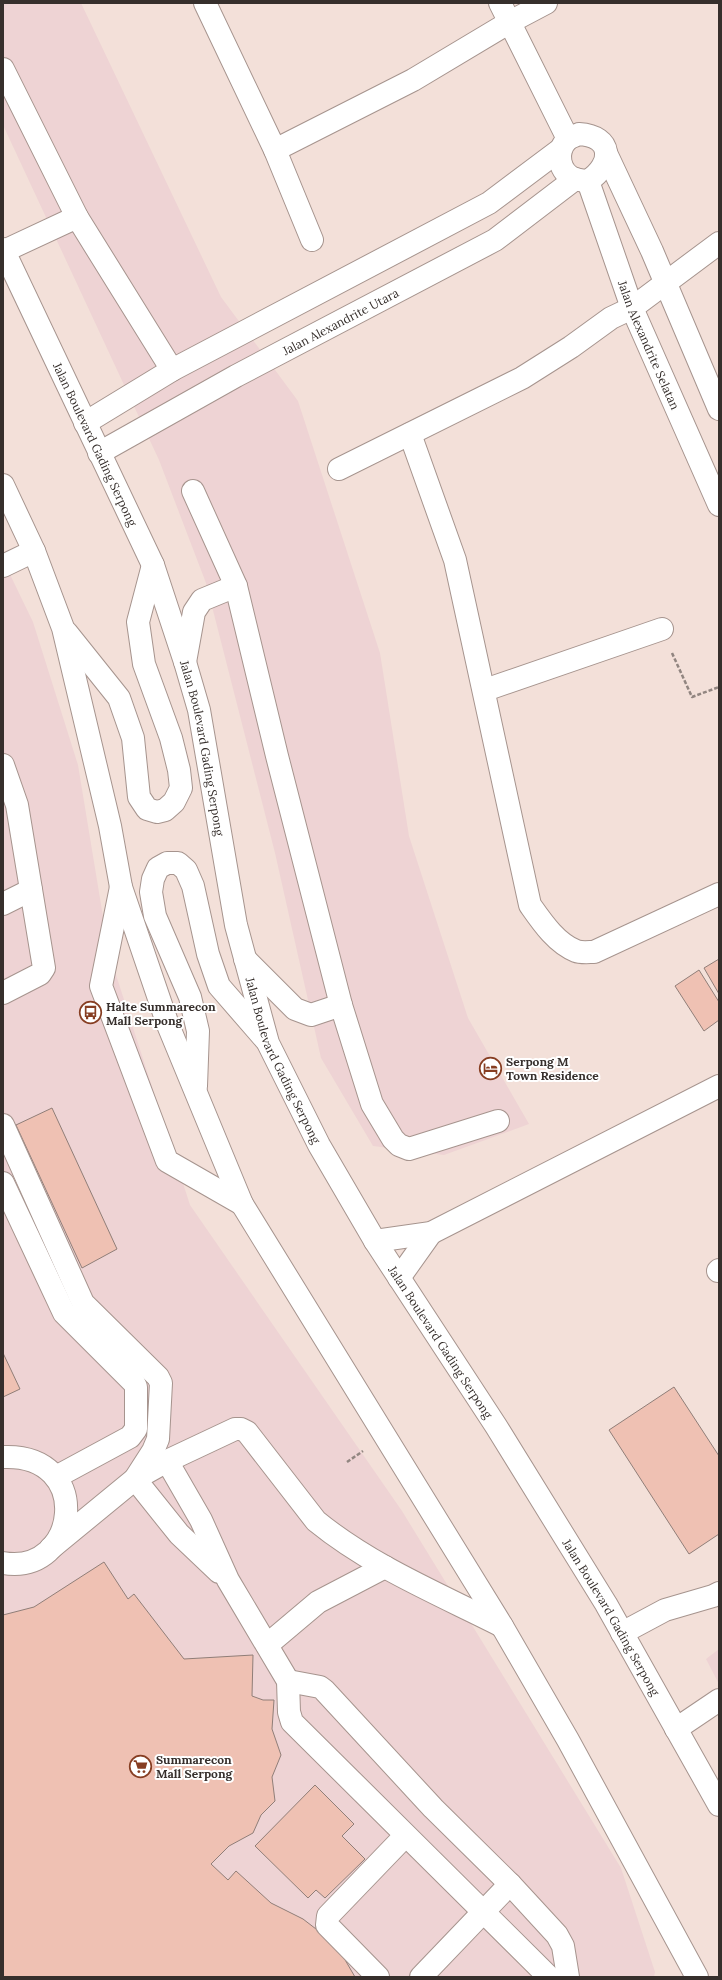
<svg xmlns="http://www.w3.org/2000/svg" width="722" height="1980" font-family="Lora,serif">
<rect width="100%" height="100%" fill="#f3e0d9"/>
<path fill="#eed3d4" d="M3,3H81L221,297L298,401L380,653L409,836L468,1018L529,1124L444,1155L373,1146L321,1058L275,853L206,583L159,460L3,125Z
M3,560L33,622L78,765L109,953L190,1205L402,1511L621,1868L655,1972L654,1977H3Z
M719,1649V1684L706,1659Z"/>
<path fill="#efc1b3" stroke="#907e78" d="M719,959V994L704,968Z
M699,970L719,1002V1020L704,1031L675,986Z
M52,1108L117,1249L82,1268L16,1125Z
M3,1353L20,1389L3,1397Z
M674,1387L719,1456V1534L689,1554L609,1430Z
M104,1562L128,1599L134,1594L184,1659L253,1655L252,1696L263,1700H274L272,1729L281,1755L272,1777L275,1801L261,1815L253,1833L229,1846L211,1864L228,1880L236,1871L271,1903L303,1919L316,1929L344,1958L355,1977H3V1615L34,1607Z
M315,1785L354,1824L342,1836L365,1859L325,1898L316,1890L308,1898L255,1846Z"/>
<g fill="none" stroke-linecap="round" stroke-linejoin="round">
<defs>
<g id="minor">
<path d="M205,3L275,150L312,240"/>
<path d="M500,3L568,139"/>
<path d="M3,69L77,217L172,370"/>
<path d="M579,134C613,136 614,164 588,181C584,181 579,180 575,179C559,173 555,152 567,140C570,137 575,136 579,134Z"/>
<path d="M275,150L413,80L510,22L546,3"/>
<path d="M606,153L652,251L719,409"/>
<path id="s1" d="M588,181L632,308L719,505"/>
<path d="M4,251L77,217"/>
<path d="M85,423L172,370L489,203L561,149"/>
<path d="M410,434L455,560L530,905C542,922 556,943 576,951C581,953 589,952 594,952L719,894"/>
<path id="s2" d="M99,453L236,376L495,240L575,179"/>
<path d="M339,469L522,378L571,347L611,318L632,308L719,243"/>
<path d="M193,491L236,586L277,756L341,1005L372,1104L393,1139L399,1145L409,1149L498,1121"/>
<path d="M3,566L34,551"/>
<path d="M185,662L194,612L202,600L236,586"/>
<path d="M485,690L662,629"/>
<path d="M3,765L17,805L44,968L40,974L3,993"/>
<path d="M121,887L101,986L167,1161L242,1204"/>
<path d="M3,904L31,890"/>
<path d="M245,959L295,1009L311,1015L341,1005"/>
<path d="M3,1125L83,1303L158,1377L161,1383L158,1439L153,1451L135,1479L179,1534L219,1572"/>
<path d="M3,1183L64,1313L134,1383L136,1387V1429L130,1437L56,1477"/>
<path d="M375,1241L431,1233L719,1086"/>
<path d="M718,1271L719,1270"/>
<path d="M399,1278L431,1233"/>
<path d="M3,1457C95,1453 79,1576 3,1563"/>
<path d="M167,1461L201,1520L228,1580L288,1681L289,1712L292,1722L549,1977"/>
<path d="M51,1548L135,1479L167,1461L235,1429H241L247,1432L316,1521C371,1566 439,1594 502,1626"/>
<path d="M622,1633L665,1610L713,1596L719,1593"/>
<path d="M267,1645L318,1602L385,1567"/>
<path d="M288,1681L320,1687L324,1690L433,1808L510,1884L557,1935L563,1946L568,1977"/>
<path d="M676,1729L719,1700"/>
<path d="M378,1977L327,1925L328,1916L405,1836"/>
<path d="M421,1977L510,1884"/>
</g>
<g id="major">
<path id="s3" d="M3,249L153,565L185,662L199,710L236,925L268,1043L319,1145L375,1241L496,1426L606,1604L719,1805"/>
<path d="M3,485L34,551L63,628L110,826L121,887L168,1025L242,1204L502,1626L568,1740L697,1977"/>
<path d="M67,633L119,698L133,738L139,797L147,809L157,812L165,810L174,802L181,788L179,770L171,738L144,664L138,622L153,565"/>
<path d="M196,1086L198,1031L190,997L155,916L151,892L153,879L158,868L167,863H178L186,870L193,886L208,954L219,986L265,1039"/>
</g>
</defs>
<use href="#minor" stroke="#a6948e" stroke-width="24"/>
<use href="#major" stroke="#a6948e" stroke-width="24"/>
<path stroke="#918580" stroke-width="2.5" stroke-dasharray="4 2" stroke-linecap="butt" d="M672,653L692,697L719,687
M347,1462L363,1451"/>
<use href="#minor" stroke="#fff" stroke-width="22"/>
<use href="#major" stroke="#fff" stroke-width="22"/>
</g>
<defs>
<symbol id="bus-ring" viewBox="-11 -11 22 22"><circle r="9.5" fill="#fff" stroke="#873e22" stroke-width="1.5"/><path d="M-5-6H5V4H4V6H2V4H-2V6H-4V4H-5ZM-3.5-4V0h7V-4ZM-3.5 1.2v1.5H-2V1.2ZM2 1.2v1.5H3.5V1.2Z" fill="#873e22"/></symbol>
<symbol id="hotel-ring" viewBox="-11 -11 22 22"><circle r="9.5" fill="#fff" stroke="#873e22" stroke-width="1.5"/><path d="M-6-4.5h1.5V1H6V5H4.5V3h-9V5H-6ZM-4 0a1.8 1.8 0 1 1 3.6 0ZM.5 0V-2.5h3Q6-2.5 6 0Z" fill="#873e22"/></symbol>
<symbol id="supermarket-ring" viewBox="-11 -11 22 22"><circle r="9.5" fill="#fff" stroke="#873e22" stroke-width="1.5"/><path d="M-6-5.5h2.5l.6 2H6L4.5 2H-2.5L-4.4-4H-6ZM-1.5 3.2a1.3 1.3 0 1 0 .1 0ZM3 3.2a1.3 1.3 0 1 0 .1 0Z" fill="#873e22"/></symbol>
</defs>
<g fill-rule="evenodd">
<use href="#bus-ring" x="78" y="1000" width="25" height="25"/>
<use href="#hotel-ring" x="478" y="1056" width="25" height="25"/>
<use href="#supermarket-ring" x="128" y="1754" width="25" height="25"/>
</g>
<g text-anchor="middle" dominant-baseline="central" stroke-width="4" stroke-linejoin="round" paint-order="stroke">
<g font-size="12" fill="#362f2c" stroke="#fff">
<text stroke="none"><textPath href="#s2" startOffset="275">Jalan Alexandrite Utara</textPath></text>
<text stroke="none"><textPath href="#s1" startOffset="175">Jalan Alexandrite Selatan</textPath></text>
<text stroke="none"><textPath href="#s3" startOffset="216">Jalan Boulevard Gading Serpong</textPath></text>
<text stroke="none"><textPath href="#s3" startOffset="540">Jalan Boulevard Gading Serpong</textPath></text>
<text stroke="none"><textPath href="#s3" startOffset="864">Jalan Boulevard Gading Serpong</textPath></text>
<text stroke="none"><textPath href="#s3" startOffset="1188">Jalan Boulevard Gading Serpong</textPath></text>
<text stroke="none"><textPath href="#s3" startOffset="1512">Jalan Boulevard Gading Serpong</textPath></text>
</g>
<g font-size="12" font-weight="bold" fill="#362f2c" stroke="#fff" text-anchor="start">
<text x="106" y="1006">Halte Summarecon<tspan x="106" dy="14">Mall Serpong</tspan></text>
<text x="506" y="1061">Serpong M<tspan x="506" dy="14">Town Residence</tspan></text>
<text x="156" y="1759">Summarecon<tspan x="156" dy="14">Mall Serpong</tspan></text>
</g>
</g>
<rect width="722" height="1980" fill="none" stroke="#362f2c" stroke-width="8"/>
</svg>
